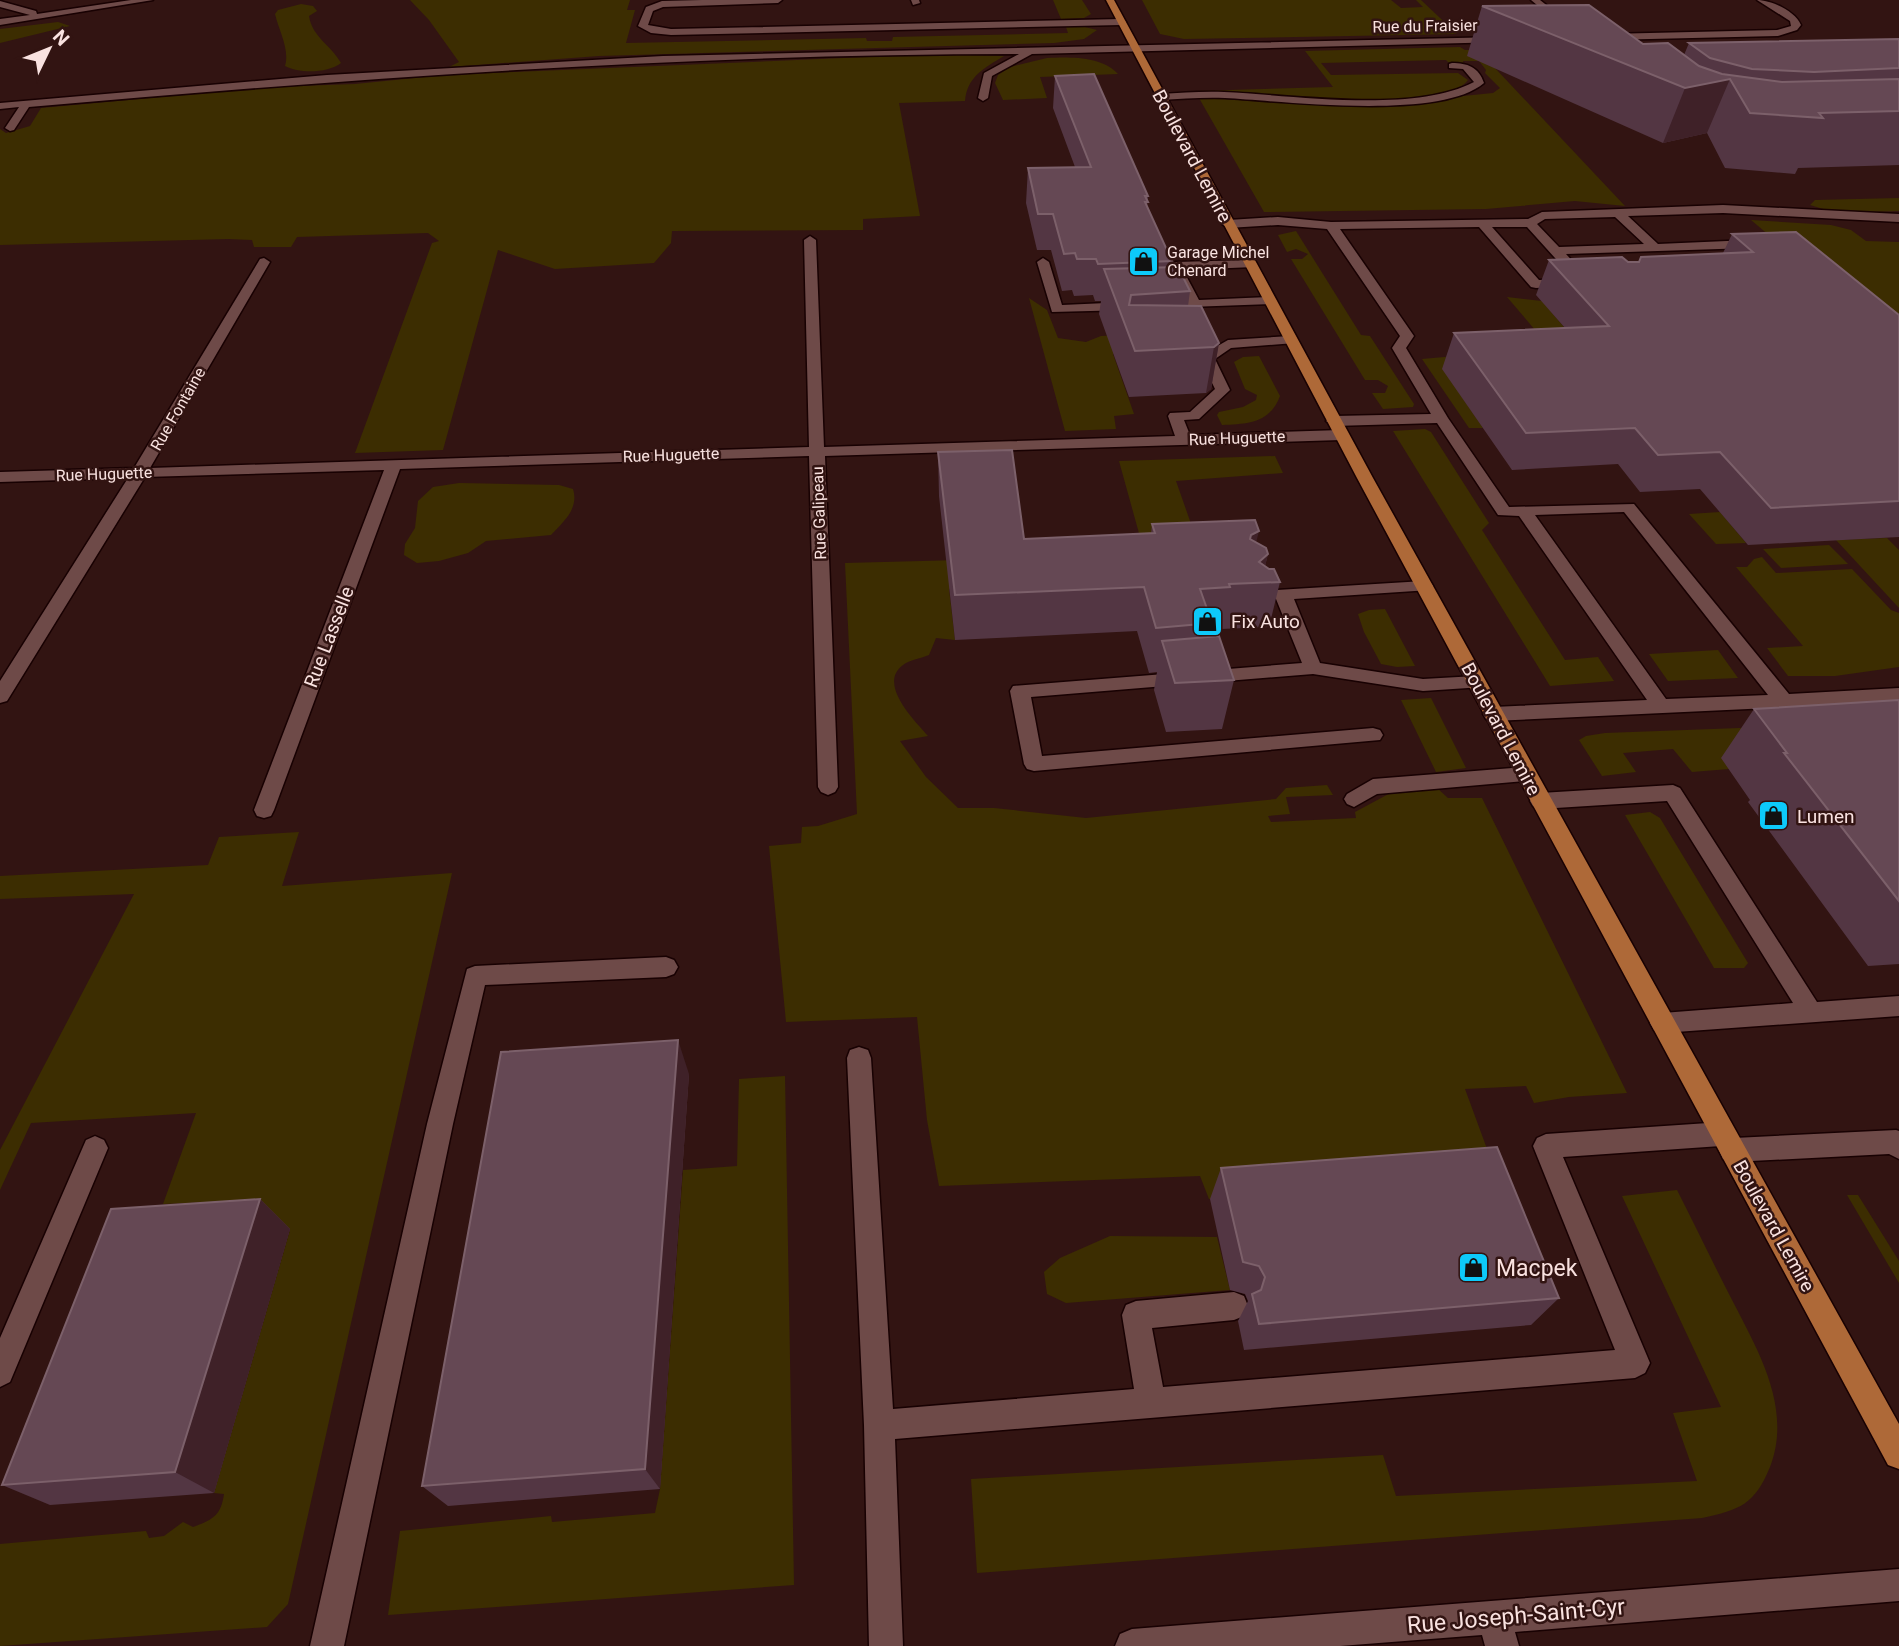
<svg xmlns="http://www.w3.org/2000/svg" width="1899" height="1646" font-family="Roboto,sans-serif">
<rect width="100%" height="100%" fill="#321412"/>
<path fill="#3c2d01" d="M410,0H630L627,10H635L626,43L866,38L867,41H892L893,37L1068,33L1066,27H1085L1097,30L1084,39L1054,43L599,56L449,67L459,62L429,20Z
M1053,0H1082L1091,14L1084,18L1061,19Z
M1142,0H1391L1401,8L1423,7L1416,0H1421L1457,34L1184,39L1160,34Z
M301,4L313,6L317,11L309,16C312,37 331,45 341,63C328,73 300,74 285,66C290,50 279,31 275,14L278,10Z
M58,22L70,26L0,43V29Z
M1460,47L1465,50H1478L1625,206L1575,201L1486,209L1264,212L1199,98L1327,102L1423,100L1493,93L1500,88L1485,73L1486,70L1479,61H1463L1464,65L1450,64L1446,60L1321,63L1331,75L1458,73L1468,80C1444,115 1242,93 1195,91L1333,87L1305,51Z
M938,54L1004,56C984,68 967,77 965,101L899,103L920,216L863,219V230L672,231L671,243L654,263L555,269L498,250L443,450L355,453L432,243L439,241L428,233L297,237L291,247H254L252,240L228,239L0,245V129L6,133L30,126L41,108L271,87L355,84L445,75Z
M1047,58C1069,57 1102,56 1118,74L1040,77L1047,98L1003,100L995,83L998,75L1010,67Z
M1899,198V211L1836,213L1810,205L1815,200Z
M1751,220L1831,225L1851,230L1866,241L1899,242V368L1823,281Z
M1296,231L1361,335L1370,336L1414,404L1413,407L1383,409L1372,393H1385L1388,386L1378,380H1365L1291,259H1302L1308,254L1296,249L1287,252L1278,235Z
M1507,297L1542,301L1579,345L1547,344Z
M1029,298L1047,310L1058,338L1086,342L1101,336L1185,332L1113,354L1134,414L1114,416L1116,429L1065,431Z
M1467,355L1443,369L1483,428H1469L1422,359Z
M1259,356L1280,396C1270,423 1248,424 1222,425L1217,415L1219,412L1243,407L1256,400L1257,395L1245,389L1234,362L1243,357Z
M1425,429L1431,432L1489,523L1482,530L1565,660L1598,657L1614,681L1550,686L1393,431Z
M1275,456L1283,473L1176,481L1196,538L1238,542L1245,565L1146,569L1152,592H1143L1141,587L1133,588L1130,579L1078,581L1080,593L1029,596L1027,585L949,589L955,640L936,638L929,655C922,658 909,660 903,665C877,684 915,721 928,736L900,741L926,777L958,808H994L1086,818L1276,799L1286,788L1327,785L1333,795L1286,797L1290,814L1268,816L1271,822L1356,818L1355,812L1396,790L1437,788L1448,798H1482L1627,1093L1569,1097L1534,1103L1526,1086L1465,1089L1497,1176L1209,1199L1200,1176L939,1186L927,1120L917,1017L786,1022L769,846L801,843L802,827L818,826L857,814L845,563L1145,555L1119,461Z
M459,483L559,485L573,489C579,509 564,521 551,535L486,541L468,553L439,561L417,563L404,555L405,544L415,528L418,501L433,487Z
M1720,512L1746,543L1716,544L1689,514Z
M1887,538L1899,550V608L1836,540Z
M1829,545L1848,564L1781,568L1763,549Z
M1762,557L1776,573L1852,569L1891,610L1899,613V667L1835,676H1788L1767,648L1803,646L1736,567H1747L1754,559Z
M1385,609L1415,666L1397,667L1381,664L1364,632L1358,614L1369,610Z
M1718,650L1738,678L1668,681L1649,654Z
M1431,698L1466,768L1436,772L1401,700Z
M1899,722L1729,769L1692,772L1673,749L1623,753L1636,772L1602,776L1579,740L1586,736L1605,733Z
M1650,812L1660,818L1748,963L1744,968H1714L1625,815Z
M299,832L282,886L452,873L288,1604L267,1627L0,1646V1544L146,1531L149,1538L164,1536L183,1522L193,1527C212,1520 221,1516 224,1494L214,1493L290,1230L197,1235L209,1202L163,1204L196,1113L31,1123L0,1190V1150L134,894L0,899V876L208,865L219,837Z
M785,1076L794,1585L388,1615L400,1531L551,1516L552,1522L655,1513L660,1489L683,1170L737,1166L739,1079Z
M1677,1190C1695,1225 1712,1261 1730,1296C1757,1349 1793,1407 1770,1467C1755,1504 1740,1510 1702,1518L977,1573L971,1479L1383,1455L1396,1496L1697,1481L1673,1413L1721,1407L1622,1196Z
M1847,1195H1858L1899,1261V1283Z
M1110,1236L1217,1237L1230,1290L1066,1303L1047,1294L1044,1272L1060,1258Z"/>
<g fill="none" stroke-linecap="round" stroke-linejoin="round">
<defs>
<path id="minor" d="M131,0H153L0,25V19L30,15L0,7V1L36,11L37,14Z
M702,0H782L778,3L663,7L653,11L648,25L671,29L1121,19L1126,22L1121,25L671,35L651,33L638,26L646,7L662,1Z
M911,0H919L920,3L913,5Z
M1531,0H1540L1569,23L1561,25Z
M1757,0C1771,0 1795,11 1801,25L1797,30L1778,36L1607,40L1602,37L1607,34L1777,30L1791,26L1790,21Z
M1501,37L1506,40L1504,42L1032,54L992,76L988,98L983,101L978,98L984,73L1019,54C689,54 359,78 29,107L14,130L10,131L5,128L19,107L0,109V103L327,75L663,56Z
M1452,63C1467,63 1479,67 1484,83C1440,121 1283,101 1225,98C1203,97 1182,99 1160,100L1155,97L1160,94C1181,93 1203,91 1224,92C1293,95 1413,114 1474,82L1463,69L1449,68V64Z
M1723,205L1899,214V222L1723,213L1628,216L1658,244L1750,240L1756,244L1750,248L1566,254L1589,279V285L1536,288L1531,287L1479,227L1340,229L1414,336L1406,348L1448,418L1509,507L1634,504L1789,694L1899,688V702L1493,721L1486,719L1483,714L1486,709L1493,707L1647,700L1519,516L1498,515L1437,423L1334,426L1326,421L1334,416L1431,414L1392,348L1400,336L1327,229L1278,225L1228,228L1222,224L1228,220L1278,217L1331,222L1528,219L1542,212ZM1615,217L1644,244L1559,247L1537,224L1545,219ZM1492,227H1527L1574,279L1539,280ZM1624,512L1768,695L1666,699L1535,515Z
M810,236L816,240L824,447L1175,436L1168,416L1170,413L1190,412L1215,389L1200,358L1202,355L1228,340L1290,336L1295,337V343L1231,348L1215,359L1230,390L1199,419L1184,420L1190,435L1341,430L1349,435L1341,440L825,456L838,787L835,792L828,795L821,792L818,787L809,456L400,469L274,810L271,816L264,818L257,816L254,810L384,470L145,477L7,701L0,703V681L128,478L0,482V472L134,468L260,259L264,258L270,262L150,468L809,447L804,240Z
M1043,258L1049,262L1062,305L1129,302L1136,306L1129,310L1052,312L1037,262Z
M1250,260L1254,261V267L1183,270L1199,300L1269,297L1274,298V304L1189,307L1169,266L1175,262Z
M1424,581L1430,582L1433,586L1430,590L1294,599L1320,663L1423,679L1476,676L1483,677L1485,682L1483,687L1423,691L1313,674L1031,697L1042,756L1373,728L1380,730L1383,735L1380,740L1034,771L1027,769L1024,764L1010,691L1013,686L1302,663L1274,594L1277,590Z
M1525,767L1532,769L1535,774L1532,779L1525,781L1377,794L1354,807L1347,804L1344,799L1347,794L1373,779Z
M1673,785L1680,788L1817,1002L1899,996V1016L1662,1033L1654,1030L1650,1023L1654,1016L1662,1013L1793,1003L1667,801L1540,809L1533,806L1530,801L1533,796L1540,793Z
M666,957L674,960L678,967L674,974L666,977L485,985L453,1124L344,1646H310L427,1124L467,969L475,966Z
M859,1047L868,1050L871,1058L893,1409L1134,1389L1122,1315L1126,1305L1136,1301L1234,1292L1244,1296L1248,1306L1244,1316L1234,1320L1152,1328L1163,1387L1615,1350L1533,1146L1537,1138L1546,1134L1723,1122L1732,1126L1736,1134L1734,1138L1896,1130L1899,1131V1159L1889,1154L1732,1162L1723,1159L1719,1150L1721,1146L1563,1157L1650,1363L1645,1373L1635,1378L895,1439L903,1646H869L864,1425L847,1058L850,1050Z
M95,1136L104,1140L108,1148L10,1382L0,1387V1338L86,1140Z
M1899,1569V1601L1515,1632L1519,1646H1485L1482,1635L1340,1646H1115L1120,1634L1132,1629Z"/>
<path id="major" d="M1106,0H1114L1373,478L1899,1424V1469L1888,1465L1357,478Z"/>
</defs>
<use href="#minor" stroke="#180102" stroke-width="3"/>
<use href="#major" stroke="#180102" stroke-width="3"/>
<use href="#minor" fill="#6e4a48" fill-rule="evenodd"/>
<use href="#major" fill="#ae6938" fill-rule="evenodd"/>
</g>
<path fill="#533643" d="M1482,6L1643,44L1684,55L1689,43L1899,39V165L1798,168L1795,174L1725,168L1707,133L1663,143L1467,56Z
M1055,76L1148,196L1147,207L1172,261L1171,267L1190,291L1188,306L1219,343L1211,389L1206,393L1129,397L1099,314L1101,301H1095L1093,295L1074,296L1072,290L1062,291L1051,250H1037L1026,203L1028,168L1075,167L1053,108Z
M1732,234L1899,315V537L1748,545L1700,489L1640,492L1618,464L1512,470L1442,369L1454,333L1565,328L1536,295L1549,260L1639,262L1723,253Z
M938,452L1024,539L1151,534L1152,524L1256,542L1268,554L1265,566L1280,582L1269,627L1221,629L1220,632L1210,633L1209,637L1234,680L1222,729L1166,732L1154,690L1157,672L1149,673L1137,631L955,640L939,496Z
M1899,700V964L1868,966L1748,802L1750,800L1721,758L1754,709Z
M689,1074L660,1489L448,1506L422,1486Z
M1221,1168L1559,1298L1531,1325L1244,1350L1238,1321L1248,1301L1245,1294L1230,1290L1210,1199Z
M260,1199L290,1229L214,1493L50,1505L2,1485Z"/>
<path fill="#3f2128" d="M1730,79L1707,133L1663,143L1685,88Z
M1219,343L1211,389L1206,393L1214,347Z
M1259,531L1248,575L1241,580L1251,535Z
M1268,554L1261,583L1259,562Z
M678,1040L689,1074L660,1489L645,1469Z
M260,1199L290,1229L214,1493L175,1472Z"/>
<path fill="#654854" stroke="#7c606a" stroke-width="2" d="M1589,5L1643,44L1668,43L1699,66L1722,74L1782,82L1899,79V111L1819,113L1823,118L1750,113L1730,79L1685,88L1482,6Z
M1899,39V68L1814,72L1752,69L1710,58L1689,43Z
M1094,74L1148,196H1145L1148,202H1145L1172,261L1098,264L1096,259H1077L1075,253L1064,254L1053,214H1038L1028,168L1091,167L1055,76Z
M1796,232L1899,315V501L1771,508L1720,452L1658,455L1635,428L1526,433L1454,333L1609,326L1549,260L1622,257L1628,262H1639L1641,257L1753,252L1732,234Z
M1178,267L1190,291L1131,295L1129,305L1201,306L1219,343L1214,347L1135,351L1104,269Z
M1012,450L1024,539L1155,533L1152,524L1255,520L1259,531L1251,535L1250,539L1266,548L1268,554L1259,562L1269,569H1274L1280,582L1229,584L1230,587L1200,589L1212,623L1156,628L1144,587L955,595L938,452Z
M1219,636L1234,680L1175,683L1162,641Z
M1899,700V901L1784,753H1787L1754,709Z
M678,1040L645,1469L422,1486L501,1052Z
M1497,1147L1559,1298L1259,1324L1252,1294L1261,1290L1265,1277L1259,1266L1243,1262L1221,1168Z
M260,1199L175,1472L2,1485L111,1209Z"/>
<defs>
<symbol id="shop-square" viewBox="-11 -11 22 22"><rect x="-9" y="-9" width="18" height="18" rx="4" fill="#0dcafa" stroke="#321412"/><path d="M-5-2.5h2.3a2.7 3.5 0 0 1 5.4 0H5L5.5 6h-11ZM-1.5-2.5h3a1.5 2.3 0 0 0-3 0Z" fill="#111"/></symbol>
</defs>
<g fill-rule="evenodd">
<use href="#shop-square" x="1126" y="244" width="35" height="35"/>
<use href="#shop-square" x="1190" y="604" width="35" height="35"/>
<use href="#shop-square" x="1756" y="798" width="35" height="35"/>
<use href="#shop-square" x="1456" y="1250" width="35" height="35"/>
</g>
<g text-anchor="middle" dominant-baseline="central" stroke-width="5" stroke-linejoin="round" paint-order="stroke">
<g font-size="16" fill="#f9e2e0" stroke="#321412">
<text transform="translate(1425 26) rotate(-1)">Rue du Fraisier</text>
<text transform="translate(178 409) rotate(-60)">Rue Fontaine</text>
<text transform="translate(1237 438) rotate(-2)">Rue Huguette</text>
<text transform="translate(671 455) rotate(-2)">Rue Huguette</text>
<text transform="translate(104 474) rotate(-2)">Rue Huguette</text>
<text transform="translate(819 513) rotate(-92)">Rue Galipeau</text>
</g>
<g font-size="16" fill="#f9e2e0" stroke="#321412" text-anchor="start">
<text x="1167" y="252">Garage Michel<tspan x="1167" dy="18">Chenard</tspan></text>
</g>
<g font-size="19" fill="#f9e2e0" stroke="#321412">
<text transform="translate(1192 156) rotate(62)">Boulevard Lemire</text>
<text transform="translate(329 637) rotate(-69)">Rue Lasselle</text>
<text transform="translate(1501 729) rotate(62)">Boulevard Lemire</text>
<text transform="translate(1774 1226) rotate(61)">Boulevard Lemire</text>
</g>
<g font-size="19" fill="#f9e2e0" stroke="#321412" text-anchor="start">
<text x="1231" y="621">Fix Auto</text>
<text x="1797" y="816">Lumen</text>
</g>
<g font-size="23" fill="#f9e2e0" stroke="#321412" text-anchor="start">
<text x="1496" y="1268">Macpek</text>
</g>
<g font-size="23" fill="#f9e2e0" stroke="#321412">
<text transform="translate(1516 1616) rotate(-5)">Rue Joseph-Saint-Cyr</text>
</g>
</g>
<g transform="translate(49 49) rotate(47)" stroke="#321412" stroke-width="5" paint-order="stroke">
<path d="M0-5L12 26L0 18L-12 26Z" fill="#f9e2e0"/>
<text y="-10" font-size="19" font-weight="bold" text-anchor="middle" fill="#f9e2e0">N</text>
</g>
</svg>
